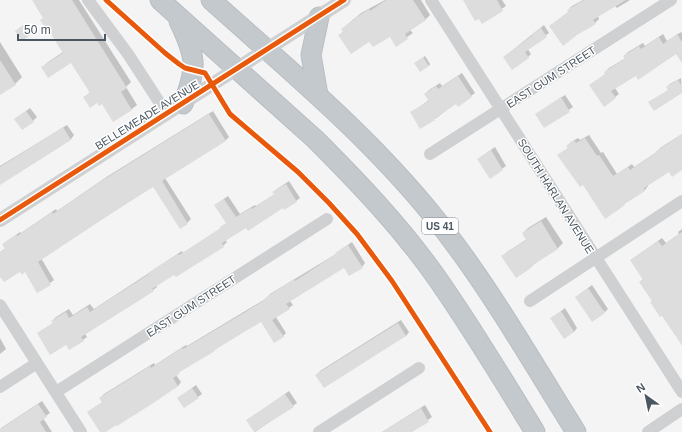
<svg xmlns="http://www.w3.org/2000/svg" width="682" height="432" font-family="Arial,sans-serif">
<rect width="100%" height="100%" fill="#f4f4f4"/>
<path fill="#0003" d="M33,0H79L131,82L126,87L137,105L132,109L114,121L102,102H98L85,97L90,92L71,62L43,67L48,62L63,52Z
M385,0H421L430,15L425,20L410,30L413,33L396,45L390,35L370,40L339,35L344,31L342,29L361,13Z
M464,0H502L506,6L482,22Z
M583,0H630L617,8L615,6L598,16L599,19L595,23L550,26L569,12L568,10L572,6Z
M25,24L31,33L22,40L18,30Z
M544,25L549,33L527,48L531,54L528,57H504Z
M681,32L682,34V50L638,78L636,75L615,88L619,94L604,106L605,72L609,68L626,58L624,56L628,52L643,43L645,46L663,34L667,41Z
M0,42L22,77L15,84L0,94Z
M425,56L430,64L429,66L417,62Z
M462,73L475,93L471,96L456,103L435,119L432,114L412,112L429,100L425,94L429,90L440,83L442,86Z
M681,78L682,92L653,100L669,90L667,87L670,84Z
M565,95L573,107L544,127L536,114Z
M30,108L37,117L33,121L15,119Z
M213,111L229,137L226,140L165,178L191,219L187,223L181,228L154,186L41,258L54,280L38,292L25,271H20L0,275V252L6,248L3,244L7,241L20,232L21,233L56,209L57,211L108,176Z
M67,125L74,135L71,139L0,184V166Z
M682,134V170L669,171L648,185V186L645,190L605,217L583,184L559,155L568,148L567,146L571,142L578,138L580,140L589,135L601,153L603,152L617,174L632,164L634,167L657,152L660,148Z
M495,147L506,166L490,177L478,159Z
M289,181L300,198L296,201L283,207L247,227L225,240L227,242L223,246L156,285L157,287L153,290L85,334L87,337L83,340L67,344L38,333L53,323L52,321L56,317L69,309L73,315L90,304L94,309L149,273L153,270L182,251L183,253L221,228L227,223L215,205L228,196L240,214L255,205L256,206L275,194L274,192L277,189Z
M546,217L563,243L558,248L536,262L530,268L503,256L507,252L527,239L523,233L528,228Z
M682,229V345L640,282L643,279L631,260L662,238L666,243L679,234L678,232Z
M352,242L365,263L362,267L344,266L290,301L293,305L276,317L286,333L283,336L261,321L182,370L176,375L181,382L178,386L133,415L104,432H101L88,412L103,402L100,398L104,394L154,363L155,365L178,350L186,345L187,346L267,298L270,294L336,254L340,250Z
M592,285L608,309L605,312L580,294Z
M565,308L577,328L574,332L552,318Z
M401,320L409,332L406,336L317,375L320,371Z
M0,338L6,349L0,354Z
M196,385L202,394L198,397L178,398Z
M289,391L297,403L255,432L248,420Z
M42,401L50,413L43,418L52,432H0L1,428Z
M425,405L432,417L411,432H382Z"/>
<path fill="#ddddde" d="M32,0H72L127,88L121,92L132,110L113,122L102,104L99,106L97,103L90,108L83,97L90,93L71,63L48,78L41,67L63,53L51,34L50,35L40,20L43,18Z
M386,0H413L426,20L405,34L408,39L396,47L390,37L373,47L369,42L351,54L338,35L343,32L341,29L355,19V18L369,9L370,11Z
M463,0H497L503,11L482,24L479,19L475,21Z
M584,0H626L593,20L596,24L577,35L563,46L549,26L568,12L567,10Z
M23,25L30,35L22,41L15,31Z
M541,28L547,37L525,52L529,58L512,70L503,57L533,35L532,34Z
M677,34L682,42V63L676,54L638,80L636,76L611,91L616,98L604,107L589,85L605,74L604,72L625,59L623,56L639,46L641,49L659,37L663,44Z
M423,57L429,66L420,72L414,63Z
M0,60L16,85L0,95Z
M458,76L472,97L458,107L456,104L434,119L435,120L420,129L410,112L429,101L424,94L436,86L438,89Z
M678,80L682,86V93L654,111L648,102L668,90L666,87Z
M561,97L570,112L544,128L535,114Z
M26,111L34,122L22,130L14,119Z
M209,114L226,141L162,181L188,224L180,229L153,187L124,205L38,262L51,285L37,293L25,272L22,275L20,272L4,282L0,277V252L5,249L2,244L16,235L17,236L52,212L53,214L103,180Z
M63,127L71,140L0,185V167Z
M682,134V170L672,177L669,172L644,188L645,191L624,204L625,205L605,219L583,185L580,187L557,155L568,148L566,146L574,140L576,143L585,138L597,156L599,155L613,176L628,167L630,170L656,153L655,152Z
M491,150L503,170L490,179L477,159Z
M286,184L297,202L284,210L283,208L248,231L246,228L222,243L224,247L176,277L174,275L152,289L154,291L140,300L81,337L84,341L69,350L66,345L50,355L37,333L53,323L51,321L66,312L69,318L87,307L90,312L149,274L148,273L178,254L179,255L221,228L220,227L226,223L214,205L224,199L236,217L251,208L252,209L274,194L272,192Z
M541,221L558,249L530,267L531,268L516,278L501,256L526,240L522,233Z
M682,232V345L662,316L660,317L650,302L652,301L639,282L643,280L630,260L658,241L662,246Z
M348,245L363,268L349,276L344,268L286,304L290,309L272,320L284,337L274,343L261,322L214,350L215,351L178,373L179,374L173,378L178,386L155,402L117,426L116,425L106,432H100L87,412L102,402L99,398L150,366L151,368L174,353L182,348L183,349L247,311L266,299L265,298L294,279L295,281L336,254L335,253Z
M588,288L605,313L592,322L575,297Z
M561,311L574,332L564,339L550,318Z
M398,323L406,336L324,388L315,375Z
M192,388L199,398L184,408L177,398Z
M285,394L294,407L254,432L246,420Z
M38,404L47,417L40,422L46,432H0V429Z
M421,408L429,422L412,432H382Z"/>
<g fill="none" stroke-linecap="round" stroke-linejoin="round">
<defs>
<path id="trunk" d="M160,0L315,139C359,183 403,229 439,281C473,330 504,381 535,432
M211,0C289,70 369,136 434,217C488,284 530,359 576,432
M179,21C196,57 198,66 183,104
M318,95L311,55L319,17"/>
</defs>
<use href="#trunk" stroke="#b9bec3" stroke-width="21"/>
<path stroke="#ced0d2" stroke-width="12" d="M88,0L128,54L167,114
M431,0L682,392
M430,154L671,0
M530,301L682,201
M0,305L81,432
M0,387L37,363
M56,392L327,219
M319,432L419,368
M648,432L682,409"/>
<path stroke="#ced0d2" stroke-width="14" d="M0,220L344,0"/>
<use href="#trunk" stroke="#c4c9cd" stroke-width="19"/>
<defs>
<path id="cycleway" d="M106,0L165,53L179,64L185,68L205,73L230,114L298,172L329,203L357,234L392,281L490,432
M0,220L344,0"/>
</defs>
<use href="#cycleway" stroke="#fff" stroke-width="8"/>
<use href="#cycleway" stroke="#e8590c" stroke-width="5"/>
</g>
<g text-anchor="middle" dominant-baseline="central" stroke-width="3" stroke-linejoin="round" paint-order="stroke">
<rect fill="#fff" stroke="#808990" stroke-width="1" x="422" y="218" width="36" height="16" rx="3"/>
<g font-size="10" font-weight="bold" fill="#4a5661">
<text x="440" y="226">US 41</text>
</g>
<g font-size="11" fill="#4a5661" stroke="#fff">
<text transform="translate(551 77) rotate(-33)">EAST GUM STREET</text>
<text transform="translate(147 115) rotate(-32)">BELLEMEADE AVENUE</text>
<text transform="translate(556 196) rotate(58)">SOUTH HARLAN AVENUE</text>
<text transform="translate(191 306) rotate(-33)">EAST GUM STREET</text>
</g>
</g>
<g transform="translate(646 396) rotate(327)" stroke="#ffffff" stroke-width="3" paint-order="stroke">
<path d="M0-3L7 15L0 10L-7 15Z" fill="#4a5661"/>
<text y="-6" font-size="11" font-weight="bold" text-anchor="middle" fill="#4a5661">N</text>
</g>
<path d="M18 34v6h87v-6" fill="none" stroke="#4a5661" stroke-width="2"/>
<text x="24" y="34" font-size="12" fill="#4a5661" stroke="#ffffff" stroke-width="3" paint-order="stroke">50 m</text>
</svg>
